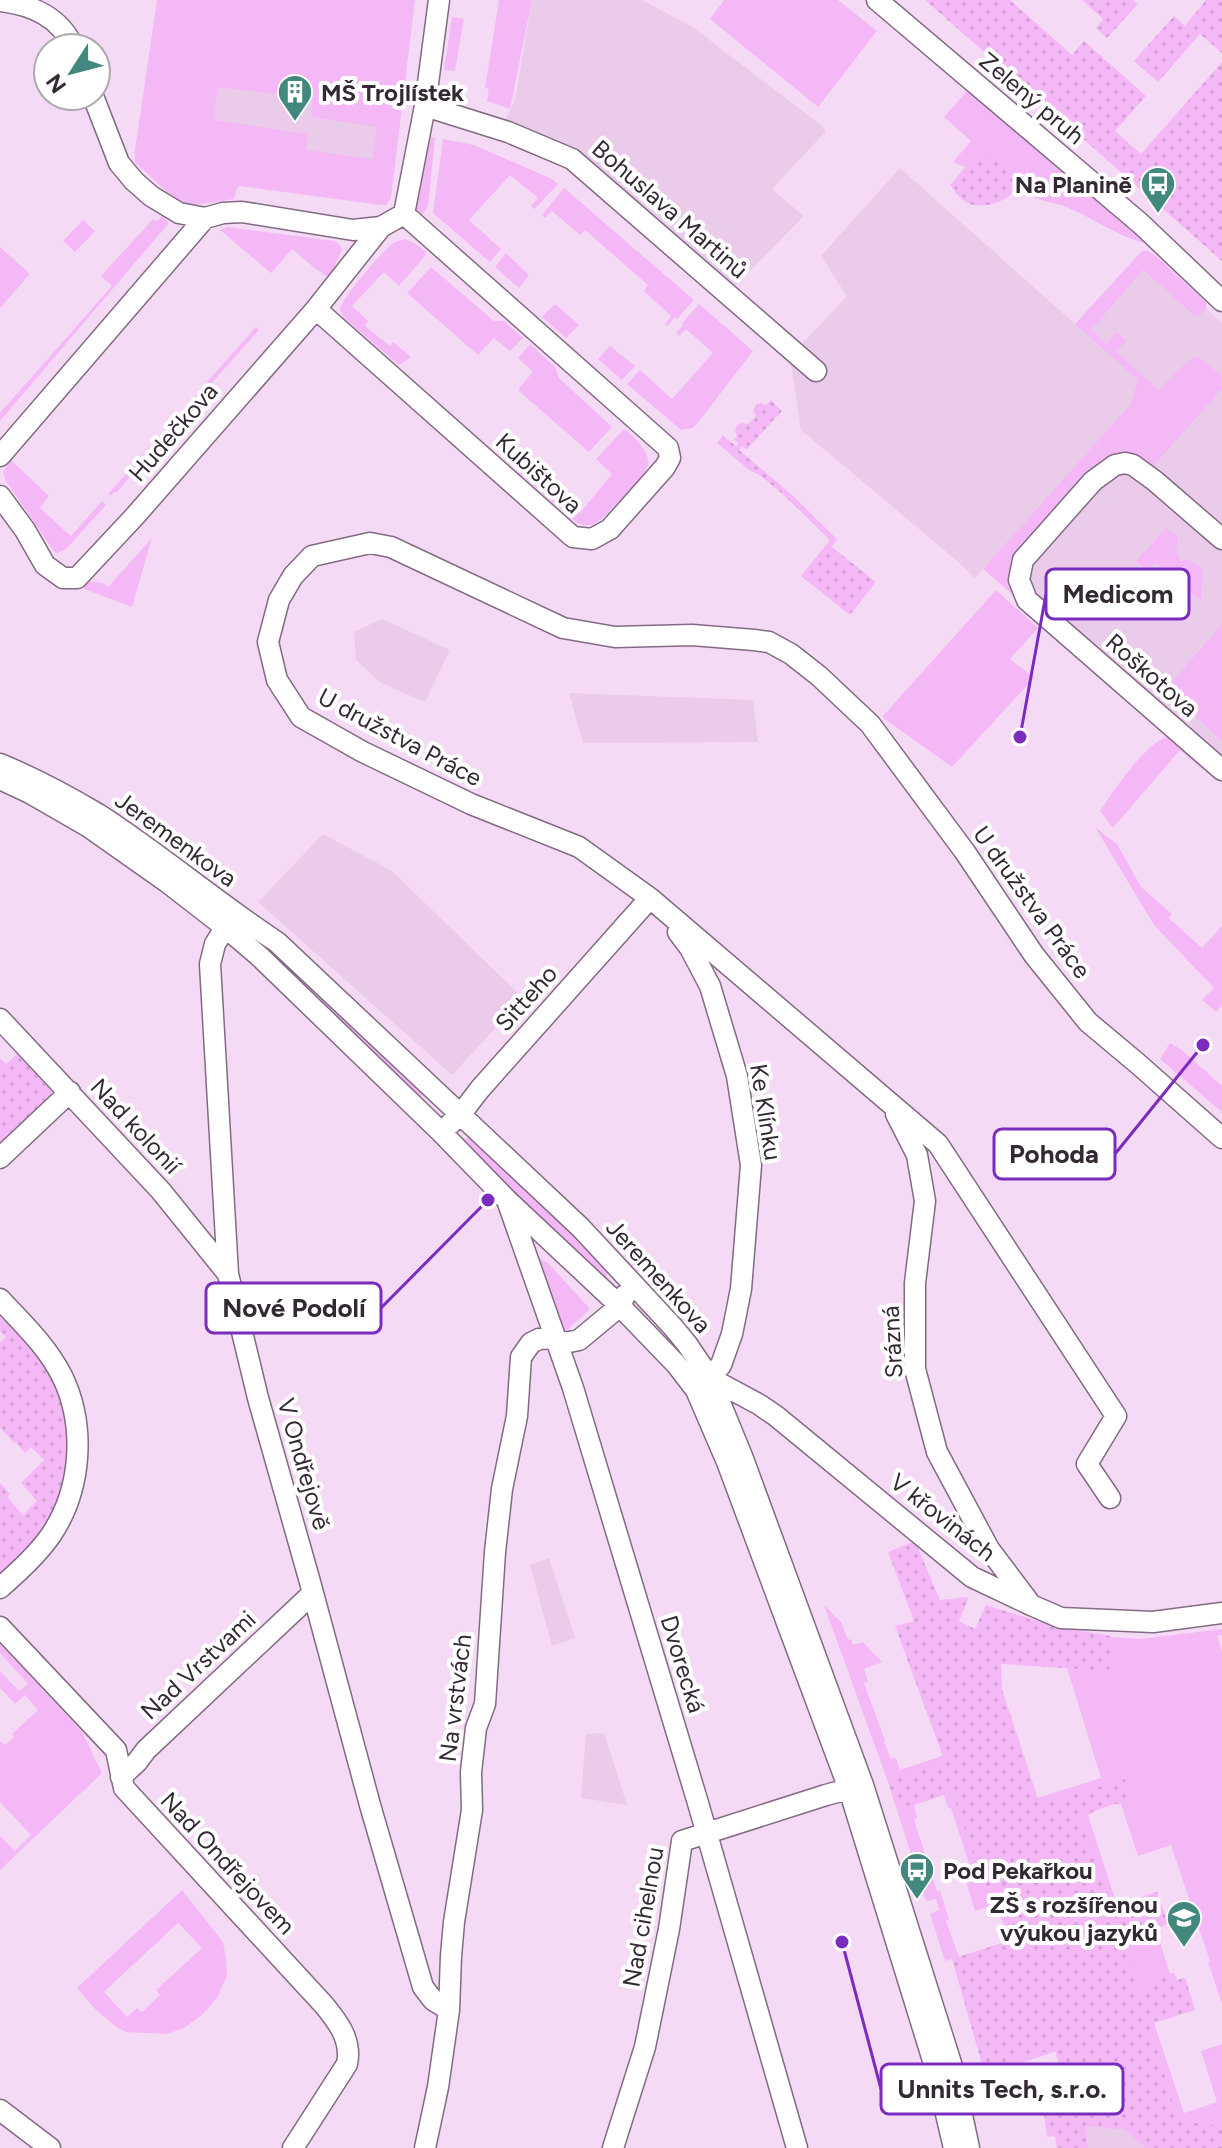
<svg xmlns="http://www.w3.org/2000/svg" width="1222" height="2148" font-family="Figtree,sans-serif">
<defs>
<pattern id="park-dots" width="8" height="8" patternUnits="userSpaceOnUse" patternTransform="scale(2)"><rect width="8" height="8" fill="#f5b8f7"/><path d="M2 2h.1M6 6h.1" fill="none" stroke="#d29ed4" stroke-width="1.8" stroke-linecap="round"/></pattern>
</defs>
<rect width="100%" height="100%" fill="#f5daf5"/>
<path fill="#eacbea" d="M532,0H642L691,26L821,125L826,131L772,189L804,216L735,286L584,161L505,121L515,100Z
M155,15L408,51L387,187L135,151Z
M900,168L1075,324L1142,251L1222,323V761L1050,612L995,556L975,578L955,559L801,430L790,357L847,296L821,256Z
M382,619L450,650L425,702L381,683L356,660L354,632Z
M569,693L753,700L758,742L583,743Z
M323,834L392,871L523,998L452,1075L258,902Z
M549,1558L575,1638L552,1646L530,1565Z
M604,1733L627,1805L581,1798L586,1734Z
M1086,2126L1125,2130L1145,2148H1088Z"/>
<path fill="#f5b8f7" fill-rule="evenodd" d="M157,0H415L391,198L386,205H381L240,186L237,188L234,199L188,206L178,202L135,162V151ZM218,87L313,99L311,117L377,127L373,159L306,150L308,134L214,120Z
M499,0H532L510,109L487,101L489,89L485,88Z
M724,0H838L877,31L818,107L710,19Z
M452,17L464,19L455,71L444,70Z
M969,89L1149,244C1119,238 1094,218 1066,207C1054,202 1040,202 1029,194L1027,197L1019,194L1014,188L953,162L971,141L944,117Z
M426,135L435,138L428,206L421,217L417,212L415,204Z
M443,139L474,145L552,179L558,184L535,209L531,206L538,198L510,175L469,220L501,249L490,262L433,213Z
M564,188L694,300L677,319L675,317L668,326L665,324L671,316L644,291L648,285L585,230L580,235L552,211L545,218L542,215Z
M162,216L169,223L0,421V413L112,286L101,276L153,219L157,221Z
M83,220L95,231L75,252L63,241Z
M227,227L334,241L340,245L342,250L335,265L339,269L335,277L326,276L317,270L292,249L271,273L220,230Z
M405,239L416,244L426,252L425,256L399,286L384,272L352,306L368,321L365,326L390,346L393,342L411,357L399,365L344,318L340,309C344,295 381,253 393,243C397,241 401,240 405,239Z
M0,247L30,274L0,308Z
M1142,251H1148L1157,257L1206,302V309L1199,316H1195L1143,270L1091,330L1107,344L1117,332L1126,341L1116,352L1159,390L1187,361L1198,357L1220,374L1222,389L1153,466C1128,465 1121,448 1097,465L1017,556L1025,605L983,569L1131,404L1138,380L1075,324Z
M506,253L529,275L519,288L495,267Z
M431,267L494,321H504L523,338L510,351L494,338L478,355L407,293Z
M555,304L579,325L566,338L542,317Z
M699,304L753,351L697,424L693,428L681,430L627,384L640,370L672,399L713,353L686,329L679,336L676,333L683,325L682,323Z
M256,327L259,330L194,403L191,400Z
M530,344L555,367L559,378L612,427L589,452L519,391L520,387L533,372L518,358Z
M610,346L635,366L622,380L598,359Z
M185,407L188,410L116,493L114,492L111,496L108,494Z
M623,430H626C637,439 645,448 649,462L644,475L605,516L592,525H583L576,522L518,472L519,465L513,462L520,454L558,488L554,493L580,513L612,474L596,459Z
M11,460L49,496L40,508L71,536L102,501L106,505L66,549L57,553L53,550L6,481L3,472Z
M1166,528L1178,537L1176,552L1182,561L1187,559L1203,569L1201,601L1155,563L1147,571L1136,561Z
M152,538L132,607L82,588L88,581L103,583L108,587Z
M996,590L1038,628L1010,659L1034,678L952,767L882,717Z
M1222,624V741L1166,689Z
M1173,735L1206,763L1202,769L1180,750L1113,828L1100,811C1115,789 1147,739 1173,735Z
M1095,827L1117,844L1141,887L1172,914L1169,918L1202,948L1222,926V1005L1216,1012L1202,1000L1214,988L1154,925Z
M266,944L424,1093L420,1097L416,1098L264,949Z
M1170,1043L1182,1050L1222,1086V1112L1160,1059Z
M470,1136L474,1137L609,1269L606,1276L610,1282L606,1283L533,1217L463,1141Z
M624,1241L704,1322L697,1330L629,1263L625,1251L621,1247Z
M537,1257L548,1263L590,1309L565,1332H563Z
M824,1605L841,1622L848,1640L851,1639L853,1645L863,1642L882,1662L864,1669L868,1681L864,1683L885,1740L884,1742L891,1759L896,1758L900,1770L945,1755L974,1750L1057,2051L993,2072V2074L989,2075L956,1969L952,1959L945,1961L930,1914L939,1910L936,1899L926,1901L888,1782ZM944,1795L948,1808H951L974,1879L966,1882L975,1911L996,1904L1008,1938V1941L959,1957L946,1921L949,1919L940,1891H937L914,1820L917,1818L914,1805Z
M1222,1629V1635L1217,1636L1222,1652V2004L1208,1962L1210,1961L1171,1845L1138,1856L1121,1804L1116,1805L1115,1803L1092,1811V1813L1088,1815L1117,1905L1157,1892L1168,1924L1159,1927L1162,1934L1158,1936L1170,1974L1174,1973L1177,1980L1185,1978L1195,2010L1154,2023L1184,2113L1217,2102L1201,2051L1222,2044V2148L1117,2085L1012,1719L1037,1798L1101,1778L1067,1668L1076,1669L1097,1636L1141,1639Z
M0,1644L82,1732L102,1773L0,1870V1836L15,1851L31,1835L0,1802V1741L5,1745L14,1737L12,1734L38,1710L25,1695L15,1704L0,1688V1671L19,1691L28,1684L0,1653Z
M182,1890L223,1942L226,1959L227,1976L217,1998L202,2015L184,2028L167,2034L126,2032L115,2026L95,2009L77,1988ZM178,1923L202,1948L156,1990L160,1995L142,2012L137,2008L127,2017L104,1992Z"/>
<path fill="url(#park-dots)" d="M925,0H1010L1072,55L1084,41L1146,96L1115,131L1141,154L1222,62V261Z
M1082,0H1133L1138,4L1107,38L1096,28L1103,19Z
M1206,0H1222V53L1200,34L1158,82L1134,61L1174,16L1185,26Z
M998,156C1002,159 1010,164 1013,168C1030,196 988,212 967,203C960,199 955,191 950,185L971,160Z
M771,400L782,411L746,450L742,446L739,450L790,493L837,539L832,547L876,582L850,615L801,576L830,540L786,497L761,476L749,470L717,443L723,436L736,446L738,443L734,440L737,436L735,431L737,425L742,423L748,424L756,416L753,410L756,405L761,403L766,405Z
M17,1054L51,1090V1096L0,1144V1058L6,1064Z
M0,1312C18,1331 44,1355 54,1380C72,1424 72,1483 46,1524C33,1543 17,1558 0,1574V1483L10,1494L7,1497L23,1515L37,1501L21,1483L44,1460L31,1447L25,1453L16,1442L14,1443L0,1428V1343L6,1337L0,1331Z
M915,1541L940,1600L969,1597L959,1621L975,1629L986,1605L1054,1626L1111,1636L1109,1671L1001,1664L1002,1689L1040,1805L1125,1779L1131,1798L1081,1816L1112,1907L1157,1892L1168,1924L1159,1927L1162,1934L1137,1942L1128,1938L1125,1934L1121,1933L1141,1997L1146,1993L1144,1983L1174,1973L1177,1980L1185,1978L1195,2010L1149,2023L1178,2121L1222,2126V2148H1145L1125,2130L1086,2126L1088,2148H1057L1055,2136L1047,2137L1044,2114L1068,2103L1055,2049L983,2068L952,1959L1018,1938L1001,1889L987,1893L952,1792L897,1809L888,1782L945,1762L895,1626L914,1621L888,1552Z"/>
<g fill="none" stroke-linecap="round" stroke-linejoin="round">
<defs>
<path id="minor" d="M877,0L1141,224L1222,301
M0,1C33,5 60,17 74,48
M93,96L119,163L134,181L151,196L179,213L205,218
M425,106L508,132L572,159L816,371
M316,309L573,537L592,539L610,529L665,467L670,458L668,448L404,214
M0,456L205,218L223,213L242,212L353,230L381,227L404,214L425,106L439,0
M0,496L25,530L45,565L63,578H77L135,516L316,309L381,227
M1222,539L1155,481L1133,465L1125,463L1115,465L1093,481L1023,560L1019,580L1027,600L1222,770
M0,764C34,778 66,795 98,814C160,854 216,902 277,942L581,1228L673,1327L687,1344L710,1378L742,1456L863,1785L951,2063L969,2148
M0,779L30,793L89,827L167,882L225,927L259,956L441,1132L507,1200L620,1306L676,1364L696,1390L727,1462L849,1789L935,2067L954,2148
M231,918L215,944L210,964L228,1274L258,1398L310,1582L370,1805L423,1987L433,2000L449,2010
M678,932L690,948L710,986L737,1076L751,1165L741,1289L732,1334L721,1365L700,1387
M0,1019L161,1191L228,1274
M896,1114L917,1155L925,1201L915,1283V1369L937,1452L989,1549L1029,1602
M450,1124L460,1115L480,1089L650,898
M0,1158L70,1092
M508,1203L573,1388L698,1803L797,2148
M0,1299C22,1323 47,1346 62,1376C86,1425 82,1489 51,1535C37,1555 18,1572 0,1588
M710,1378L760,1405L776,1416L972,1577L1031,1605L1061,1618L1153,1622L1222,1613
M1110,1498L1087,1464L1116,1416L938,1144L650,898L579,847L471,804L363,752L301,717L277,680L268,642L279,600L293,576L312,556L370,543L391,547L563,628L615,637L692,635L754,640L769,642L791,654L819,676L870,724L965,852L1034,955L1088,1022L1137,1063L1222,1138
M0,1627L116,1750L124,1788L324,2005C338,2022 352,2040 347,2064L293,2148
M121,1777L137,1762L146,1750L313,1593
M0,2110L50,2148
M425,2148L438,2087L449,2010L451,1956L454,1922L472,1810L471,1772L476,1728L485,1704L495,1552L502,1489L517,1416L521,1357L531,1343L539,1339L554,1338L564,1343L579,1340L620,1306L625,1295
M613,2148L645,2047L669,1929L682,1841L826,1795L859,1786"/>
</defs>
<use href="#minor" stroke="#826b83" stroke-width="23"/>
<use href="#minor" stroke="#fff" stroke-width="20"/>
</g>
<defs>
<symbol id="building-pin" viewBox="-11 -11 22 30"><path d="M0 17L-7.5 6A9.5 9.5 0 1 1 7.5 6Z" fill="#42887f" stroke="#fff"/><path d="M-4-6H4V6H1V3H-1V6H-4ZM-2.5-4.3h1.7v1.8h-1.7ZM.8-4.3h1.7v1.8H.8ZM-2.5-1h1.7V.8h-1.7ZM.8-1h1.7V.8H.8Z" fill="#fff"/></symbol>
<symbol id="bus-pin" viewBox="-11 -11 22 30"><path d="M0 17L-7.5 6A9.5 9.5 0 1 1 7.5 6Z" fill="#42887f" stroke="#fff"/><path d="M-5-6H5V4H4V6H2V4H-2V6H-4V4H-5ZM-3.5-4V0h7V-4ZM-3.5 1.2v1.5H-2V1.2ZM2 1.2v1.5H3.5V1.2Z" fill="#fff"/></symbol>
<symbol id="school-pin" viewBox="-11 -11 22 30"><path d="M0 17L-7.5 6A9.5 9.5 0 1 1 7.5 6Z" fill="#42887f" stroke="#fff"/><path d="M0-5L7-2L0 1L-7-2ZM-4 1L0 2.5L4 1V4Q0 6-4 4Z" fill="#fff"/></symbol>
</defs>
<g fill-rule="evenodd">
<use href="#building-pin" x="275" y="72" width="40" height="54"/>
<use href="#bus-pin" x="1138" y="164" width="40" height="54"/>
<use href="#bus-pin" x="897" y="1850" width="40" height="54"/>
<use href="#school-pin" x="1164" y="1898" width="40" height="54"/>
</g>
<g text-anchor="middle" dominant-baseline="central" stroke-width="8" stroke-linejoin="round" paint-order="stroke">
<g font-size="24" font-weight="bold" fill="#332933" stroke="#fff" text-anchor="start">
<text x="321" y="92">MŠ Trojlístek</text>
<text x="1132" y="184" text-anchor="end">Na Planině</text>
<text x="943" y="1870">Pod Pekařkou</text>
<text x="1158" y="1904" text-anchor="end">ZŠ s rozšířenou<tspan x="1158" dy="28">výukou jazyků</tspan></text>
</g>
<g font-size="24" fill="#332933" stroke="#fff">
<text transform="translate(1032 98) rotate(40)">Zelený pruh</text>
<text transform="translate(670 209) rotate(41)">Bohuslava Martinů</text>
<text transform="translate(173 432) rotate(-49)">Hudečkova</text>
<text transform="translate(539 473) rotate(42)">Kubištova</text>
<text transform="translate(1152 675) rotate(41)">Roškotova</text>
<text transform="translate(400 737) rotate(28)">U družstva Práce</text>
<text transform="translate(176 839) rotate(36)">Jeremenkova</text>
<text transform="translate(1032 902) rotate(54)">U družstva Práce</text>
<text transform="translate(526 998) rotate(-48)">Sitteho</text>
<text transform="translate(766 1112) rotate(81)">Ke Klínku</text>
<text transform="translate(136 1126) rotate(47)">Nad kolonií</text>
<text transform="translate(659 1276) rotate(48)">Jeremenkova</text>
<text transform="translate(892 1342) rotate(-93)">Srázná</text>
<text transform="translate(304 1464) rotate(74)">V Ondřejově</text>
<text transform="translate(943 1517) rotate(38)">V křovinách</text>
<text transform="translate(683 1664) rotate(73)">Dvorecká</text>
<text transform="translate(198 1665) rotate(-43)">Nad Vrstvami</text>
<text transform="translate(455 1698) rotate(-83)">Na vrstvách</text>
<text transform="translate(228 1863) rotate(47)">Nad Ondřejovem</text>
<text transform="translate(643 1917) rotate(-80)">Nad cihelnou</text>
</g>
</g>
<path fill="none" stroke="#7b2cbf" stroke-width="3" d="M1020 737L1046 594M1203 1045L1115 1154M488 1200L381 1308M842 1942L881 2089"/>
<g fill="#7b2cbf" stroke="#fff" stroke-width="3">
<circle cx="1020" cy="737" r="8"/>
<circle cx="1203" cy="1045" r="8"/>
<circle cx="488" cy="1200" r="8"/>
<circle cx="842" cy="1942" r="8"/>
</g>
<g fill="#fff" stroke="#7b2cbf" stroke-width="3">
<rect x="1046" y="569" width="143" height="50" rx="8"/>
<rect x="994" y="1129" width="121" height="50" rx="8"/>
<rect x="206" y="1283" width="175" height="50" rx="8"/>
<rect x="881" y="2064" width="242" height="50" rx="8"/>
</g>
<g font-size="26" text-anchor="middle" font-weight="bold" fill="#332933">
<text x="1118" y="603">Medicom</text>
<text x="1054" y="1163">Pohoda</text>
<text x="294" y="1317">Nové Podolí</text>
<text x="1002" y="2098">Unnits Tech, s.r.o.</text>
</g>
<g transform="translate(72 72) rotate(234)"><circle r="38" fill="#ffffff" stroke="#ada9ad" stroke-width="2"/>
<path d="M0-6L14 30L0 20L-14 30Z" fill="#42887f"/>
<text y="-12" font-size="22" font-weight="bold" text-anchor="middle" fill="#332933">N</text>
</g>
</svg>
